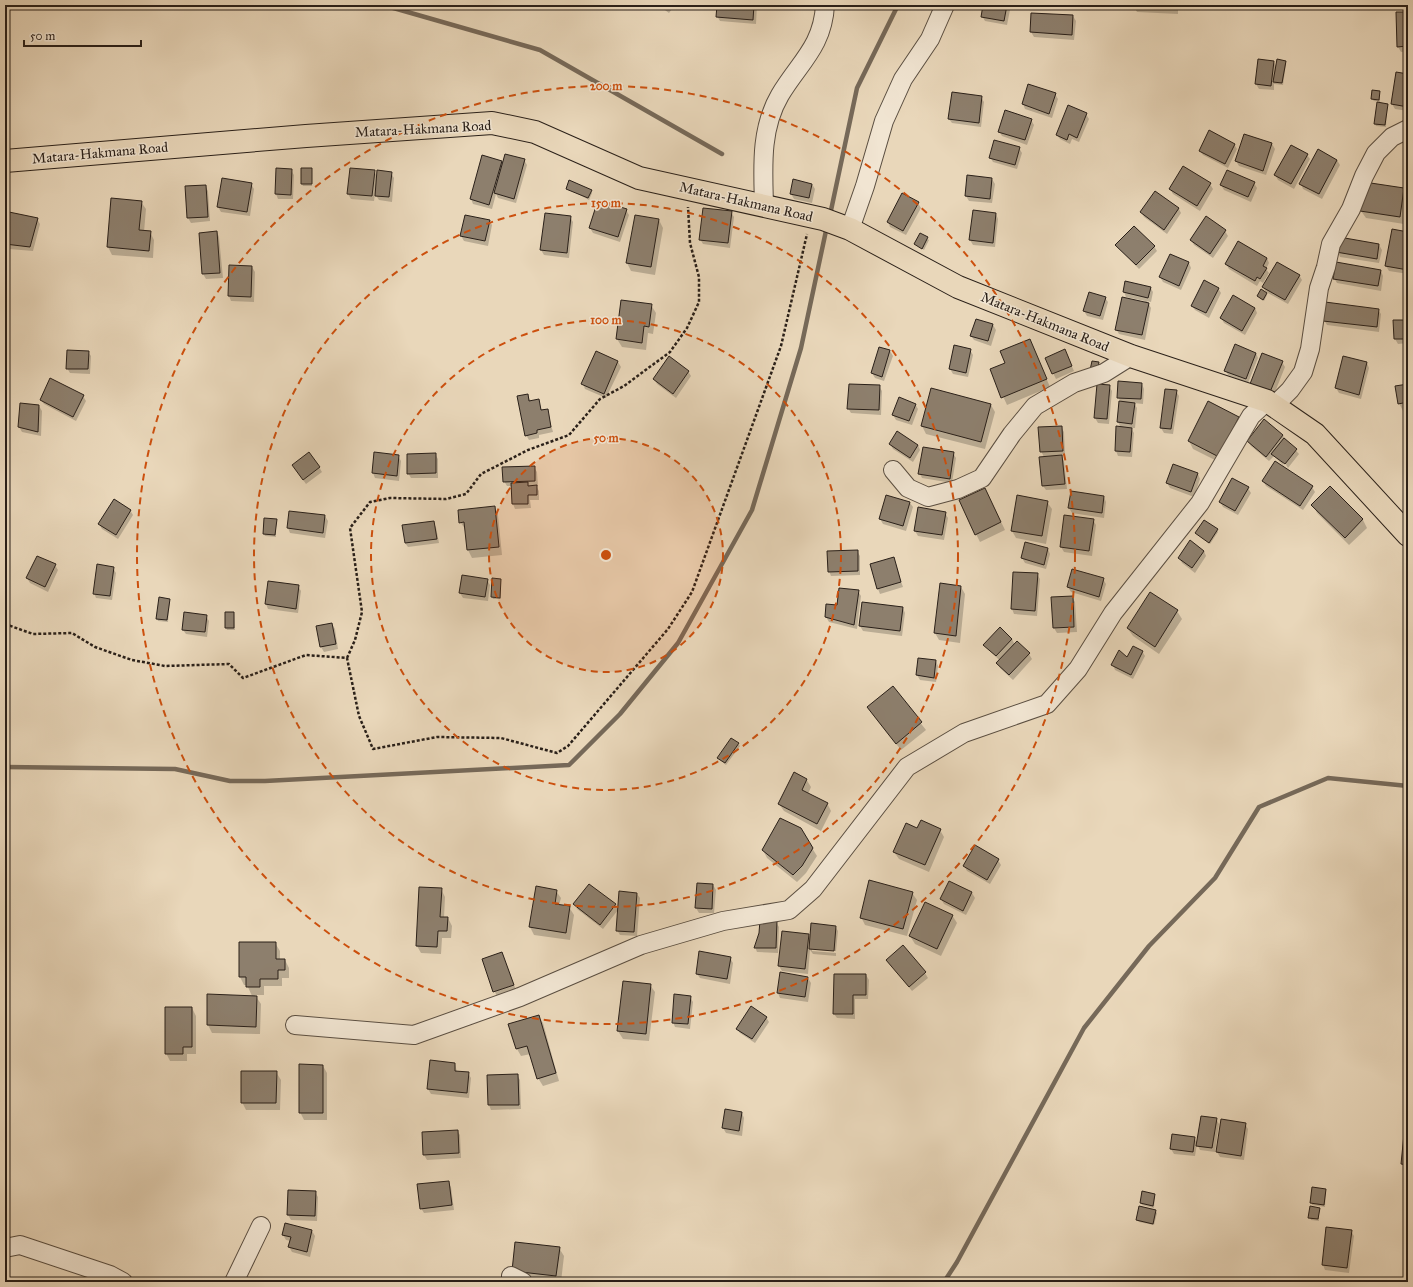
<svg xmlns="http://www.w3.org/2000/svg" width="1413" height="1287" font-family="'IM FELL Great Primer',serif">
<rect width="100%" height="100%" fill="#e9d7ba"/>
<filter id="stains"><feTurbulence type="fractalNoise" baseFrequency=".005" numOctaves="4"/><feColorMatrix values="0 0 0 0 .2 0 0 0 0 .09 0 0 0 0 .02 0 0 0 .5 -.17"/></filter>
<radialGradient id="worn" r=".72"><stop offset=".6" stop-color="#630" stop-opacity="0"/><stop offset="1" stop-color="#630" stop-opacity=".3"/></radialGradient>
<path fill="#0003" d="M658,5H675L669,13Z
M718,5H757L756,24L720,21L717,16Z
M984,5H1011L1007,25L985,21L982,16Z
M1133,5H1178V14L1137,12Z
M1268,5H1293L1292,10L1270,8Z
M1332,5H1355V7Z
M1397,13H1408V51L1401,52L1398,47Z
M1032,14L1073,16L1076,21L1074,40L1034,37L1031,32Z
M1274,62L1277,68L1285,62L1286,64L1283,85L1274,84V90L1259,89L1256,84Z
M1408,75V111L1395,109L1392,104Z
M1029,85L1055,94L1058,99L1052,118L1025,109L1023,104Z
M1379,92L1380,102L1374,101L1372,99Z
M981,97L984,102L981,127L952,123L949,119Z
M1387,105L1386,127L1376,126L1375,124Z
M1086,114L1089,119L1079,142L1072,139L1070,144L1060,139L1057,135Z
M1031,120L1034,125L1027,145L1002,136L999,131Z
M1234,144L1237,149L1228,168L1203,155L1200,151Z
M1272,144L1275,149L1266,175L1239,166L1236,161Z
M1019,148L1022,153L1017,169L993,162L990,157Z
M1307,155L1310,159L1294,189L1278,180L1275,175Z
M483,156L501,162L503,165L524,160L527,165L516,203L498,198L496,194L492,209L473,204L471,199Z
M1337,160L1340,165L1322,199L1303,189L1301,184Z
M311,169L312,186H303L302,184Z
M291,170L294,175L293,199H278L276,194Z
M374,171L378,178L391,173L394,178L392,202L379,200L375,194L374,201L351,199L348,194Z
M992,179L995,184L992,203L969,201L966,196Z
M1254,183L1257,188L1251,202L1224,190L1221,185Z
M251,184L254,189L250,216L221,212L218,207Z
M812,184L815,189L812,203L794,199L791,194Z
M1210,184L1213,189L1200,211L1173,194L1170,189Z
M205,186L208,191L210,221L191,223L188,218L186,187Z
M567,188L591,191L592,193L589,200Z
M1404,189L1408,197L1404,224L1366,218L1361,211Z
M1156,192L1179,209L1181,213L1167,234L1144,217L1141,212Z
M112,199L141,202L146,209L144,232H150L154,240L153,258L112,255L108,247Z
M918,203L921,208L906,235L890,227L888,222Z
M626,210L629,215L620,242L593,233L590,228Z
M731,212L734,217L730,248L703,244L700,239Z
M996,214L998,219L995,247L973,245L970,240Z
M570,217L573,222L569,258L544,255L541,250Z
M37,219L40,224L33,251L9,249L6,244Z
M489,220L492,225L488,246L464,241L461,236Z
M659,220L663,228L655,275L631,271L627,263Z
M1225,231L1228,236L1213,258L1194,245L1191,240Z
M217,232L219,237L223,278L206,279L203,274L200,233Z
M1408,233V274L1389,271L1386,266Z
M920,234L929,240L924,250L915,244Z
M1116,245L1154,246L1157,251L1139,269Z
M1379,245L1382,250L1379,263L1340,257L1338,252Z
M1170,255L1189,263L1191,268L1181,290L1163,282L1160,277Z
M1267,258L1269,263L1266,269L1269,273L1263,283L1260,281L1257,286L1229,269L1226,264Z
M230,266L252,267L255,272L254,302L231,301L229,296Z
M1381,271L1383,276L1381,291L1337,283L1334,278Z
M1299,275L1302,280L1288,304L1266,292L1263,287Z
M1150,287L1153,292L1151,302L1147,301L1151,308L1145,340L1119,334L1116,329L1145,301L1126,297L1124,292Z
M1218,288L1221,293L1209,318L1195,310L1192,306Z
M1266,293L1267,295L1264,301L1258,296Z
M1105,298L1108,302L1103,320L1087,316L1084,311Z
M622,302L651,305L656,313L653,334L648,333L646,350L622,347L617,339Z
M1255,308L1257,313L1245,335L1224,323L1221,318Z
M1378,310L1381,314L1379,332L1327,325L1324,320Z
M976,320L993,325L996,330L991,346L974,340L971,336Z
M1408,321V343L1398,344L1395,339Z
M1030,340L1050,387L1007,405L991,370L1006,363Z
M880,348L890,351L893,356L884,381L875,378L872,373Z
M970,350L973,355L968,377L953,374L950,369Z
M88,352L91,356L90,374L70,373L67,368Z
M597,352L618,362L621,367L606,398L585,389L583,384Z
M1256,353L1258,358L1248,383L1228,375L1226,371Z
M1067,356L1074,371L1056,379L1046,359Z
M1344,357L1367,363L1369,368L1361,399L1339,393L1336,388Z
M1282,362L1285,367L1273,397L1254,389Z
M688,371L691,376L676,398L657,384L654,379Z
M1142,384L1144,389L1143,404L1134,403L1137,408L1135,428H1131L1134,433L1132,457L1118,456L1116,451L1121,428L1118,422L1121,402L1118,397Z
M1098,385L1109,386L1112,391L1109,424L1098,423L1095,418Z
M1408,385V410L1403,411L1399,403Z
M879,386L882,391L881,415L851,413L848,408Z
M1176,391L1179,396L1173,434L1164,433L1161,428Z
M527,395L531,401L538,400L542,411L547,410L553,432L539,435V438L529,440L526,435Z
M83,396L86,401L76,421L44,404L41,400Z
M1209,402L1239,418L1243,425L1223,464L1193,449L1189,441Z
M915,404L918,409L912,425L896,420L893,415Z
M991,405L995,412L985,449L926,434L922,426Z
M39,406L42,411L41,436L22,432L19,427Z
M1264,421L1283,436L1299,454L1288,468L1283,460H1281L1284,466L1274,456L1269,461L1251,446L1248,441Z
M1061,427L1064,432L1065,455L1061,456L1064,461L1067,489L1046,490L1043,486L1044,457L1041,451Z
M890,444L918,445L920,450L913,462L893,449Z
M953,453L956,458L952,483L922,478L920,474Z
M435,454L438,459V478H411L408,473Z
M398,456L401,461L399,481L375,478L373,473Z
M319,467L322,472L306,484L296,470Z
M534,467L537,472L538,486H536L539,491V500H530L531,508L515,509L513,504L512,486H507L504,481Z
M1198,474L1200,479L1194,497L1170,488L1167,483Z
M1263,481L1312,487L1315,492L1303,510L1266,486Z
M1330,487L1363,520L1367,528L1349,545L1317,513L1313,505Z
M1248,488L1251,493L1238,515L1223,507L1220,502Z
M1071,493L1104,497L1106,502L1104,518L1072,513L1069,508Z
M989,497L1005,530L980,542L976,534Z
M1047,502L1052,509L1046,544L1016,538L1012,531Z
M910,503L913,507L906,531L883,524L880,519Z
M494,507L498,515L502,555L472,558L468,550L466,530L460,522Z
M130,510L133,515L118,539L102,529L99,524Z
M945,513L948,518L944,540L918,536L915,531Z
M325,516L328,521L325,538L290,533L288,528Z
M276,520V537L265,536L264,534Z
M1093,520L1096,525L1092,556L1064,552L1061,547Z
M433,522L436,527L439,543L408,547L405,543Z
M1217,530L1218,532L1210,544L1196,533Z
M1048,549L1050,554L1046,569L1025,563L1022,558Z
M857,551L860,556V575L831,576L829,571Z
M1204,551L1206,556L1195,573L1182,563L1179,558Z
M893,558L903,587L880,594L878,589Z
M55,565L58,570L48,592L30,583L27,578Z
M113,568L116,573L112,600L96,598L94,593Z
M1073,570L1103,579L1106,584L1101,601L1071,592L1068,587Z
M1014,573L1037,574L1040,579L1037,616L1014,614L1012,609Z
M487,580L490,585L488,601L463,598L460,593Z
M501,580V599H493L492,597Z
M269,582L298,586L301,591L298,613L268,609L266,604Z
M961,587L965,594L960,643L939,640L935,633Z
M858,591L861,596L857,629L829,622L826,617Z
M1072,597L1075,602L1077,632L1057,633L1054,628L1052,598Z
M170,600L168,622L158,621L157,618Z
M903,608L905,613L902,636L863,631L860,626Z
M1177,611L1182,619L1159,654L1133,636L1128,629Z
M234,613L235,630H227L226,628Z
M206,616L209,621L207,637L186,634L183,630Z
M332,624L335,629L338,649L324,652L321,647L317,627Z
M1012,639L1015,645L1029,654L1032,659L1013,680L1000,668L998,664L1000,661L985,645Z
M1142,651L1145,656L1133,679L1115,670L1113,665Z
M936,661L938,666L936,682L920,680L917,675Z
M892,687L926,730L901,750L868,708Z
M738,744L740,746L726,765L720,760L718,758Z
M806,779L811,787L808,794L827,803L831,811L821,831L784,811L779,804Z
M917,829L940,830L944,837L929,872L899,859L894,852Z
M812,848L817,856L806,873L797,882L767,858L763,850Z
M998,860L1001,865L990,884L967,871L964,866Z
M950,882L972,893L975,898L966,915L944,904L941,899Z
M713,885L716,890L714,913H699L696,908Z
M441,889L445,897L444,918H448L452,926L451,938H442L441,954L421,953L417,946Z
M556,891L561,898L559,905L569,907L574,915L570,940L534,935L530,927Z
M912,893L917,900L907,936L865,925L861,917Z
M637,894L640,898L637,936L620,935L617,930Z
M575,904L615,905L618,910L603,929L577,909Z
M952,915L957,923L941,956L915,944L910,936Z
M776,922L779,927L778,953L757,952L755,947Z
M835,926L838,931L836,951L812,949V951L836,953V956L813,954L810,950L808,974L782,971L779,966L809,935L811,939Z
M240,943H275L280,951V960H285L289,968V978H282V986H264V995H255L261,1004L260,1034L212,1033L208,1025V995L252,996L247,985H244L240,977Z
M502,953L516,990L497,997L483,960Z
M730,958L733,963L730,984L700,978L697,974Z
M887,960L925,973L928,978L912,991Z
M866,975L869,980L868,999H855V1019L837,1018L834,1014Z
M808,978L811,983L808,1002L780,998L778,993Z
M650,985L655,992L649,1041L623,1039L618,1031Z
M690,997L693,1002L690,1029L675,1027L673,1022Z
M192,1008L196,1016V1054H187V1061H170L166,1053Z
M538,1016L543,1023L559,1081L543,1086L538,1078L531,1054L521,1056L517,1049L510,1024Z
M766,1017L769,1022L755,1043L740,1033L737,1029Z
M455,1064L457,1072L468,1073L471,1078L469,1098L431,1094L428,1089Z
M323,1066L327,1073V1120H304L300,1112Z
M276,1072L281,1080L280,1110H246L242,1102Z
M517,1075L520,1080L521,1109L491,1110L489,1105L488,1076Z
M742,1113L744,1118L742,1136L726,1133L723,1128Z
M1216,1119L1219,1124L1215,1152L1200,1150L1197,1144L1195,1156L1174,1154L1171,1149L1194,1138L1198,1144Z
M1222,1120L1245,1124L1248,1129L1244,1160L1220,1157L1217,1152Z
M457,1131L460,1135L461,1158L427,1160L424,1155Z
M1408,1135V1169H1405L1402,1164Z
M448,1182L451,1187L454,1210L424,1213L421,1208Z
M1313,1189L1326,1190L1325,1207L1312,1205Z
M315,1192L318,1197L317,1221L291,1220L288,1215Z
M1155,1195L1154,1208L1142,1205L1141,1203Z
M1319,1209V1221L1311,1220L1310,1217Z
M1155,1211L1157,1213L1154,1225L1139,1222L1137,1220Z
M312,1231L315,1236L310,1257L292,1252L289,1247L291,1241L286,1240L283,1235Z
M1351,1231L1354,1236L1349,1273L1325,1270L1323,1265Z
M559,1248L564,1256L561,1282L517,1278L513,1270Z"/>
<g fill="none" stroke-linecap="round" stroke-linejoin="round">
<path stroke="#766959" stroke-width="4.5" d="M383,5L540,50L722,154
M830,215L857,88L898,5
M5,767L175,769L230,781H265L569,765L620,714L678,643L752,510L801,348L827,226
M944,1282L957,1262L1084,1028L1149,946L1215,878L1259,807L1328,778L1408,786"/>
</g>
<path fill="#8d7f6d" stroke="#2a2019" d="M717,5H754L753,20L716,17Z
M983,5H1007L1004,21L981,17Z
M1135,5H1174V6Z
M1396,12H1408V46L1397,47Z
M1031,13L1073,15L1072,35L1030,32Z
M1258,59L1274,61L1271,86L1255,84Z
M1277,59L1286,61L1282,83L1273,82Z
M1396,72L1408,74V107L1391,104Z
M1028,84L1056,93L1049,114L1022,104Z
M1372,90L1380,91L1379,100L1371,99Z
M952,92L982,96L979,123L948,119Z
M1377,102L1388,104L1385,125L1374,124Z
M1068,105L1087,113L1077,138L1069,134L1067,140L1056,135Z
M1005,110L1032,119L1025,140L998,132Z
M1209,130L1235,144L1225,164L1199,151Z
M1244,134L1272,143L1263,171L1235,161Z
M994,140L1020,147L1015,165L989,158Z
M1291,145L1308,154L1291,184L1274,175Z
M1318,149L1337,160L1319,194L1299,184Z
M505,154L525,159L514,199L494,193Z
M482,155L502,161L489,205L470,199Z
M1183,166L1211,183L1197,206L1169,189Z
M276,168L292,169L291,195L275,194Z
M301,168H312V184H301Z
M350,168L375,170L372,196L347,194Z
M377,170L392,172L389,197L375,196Z
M1227,170L1255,182L1248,197L1220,185Z
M967,175L992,178L990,199L965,196Z
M222,178L252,183L247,212L217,207Z
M793,179L812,184L809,198L790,194Z
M569,180L592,190L588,198L566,189Z
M1364,182L1404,188L1400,217L1360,211Z
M206,185L208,217L187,218L185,186Z
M1155,191L1179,208L1164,230L1140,212Z
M902,193L919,202L903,231L887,222Z
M111,198L142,201L139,230L151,231L149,251L107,247Z
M598,200L627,209L618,237L589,228Z
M703,208L732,211L728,243L699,240Z
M973,210L996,213L993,243L969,240Z
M9,212L38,218L30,247L5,244Z
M545,213L571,216L567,253L540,250Z
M465,215L490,220L485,241L460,236Z
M635,215L659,219L651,267L626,263Z
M1206,216L1226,230L1210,254L1190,240Z
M1134,226L1155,246L1136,265L1115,245Z
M1392,229L1408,232V270L1385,266Z
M217,231L220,273L202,274L199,233Z
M920,233L928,237L922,249L914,244Z
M1339,237L1379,244L1377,259L1336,252Z
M1238,241L1267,258L1263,266L1267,268L1260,279L1257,277L1255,281L1225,264Z
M1170,254L1189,262L1179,286L1159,277Z
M1277,262L1300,275L1285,300L1262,287Z
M1336,262L1381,270L1378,286L1333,279Z
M229,265L252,266L251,297L228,296Z
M1204,280L1219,288L1206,313L1191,306Z
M1125,281L1151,287L1148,298L1123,292Z
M1261,289L1267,293L1263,300L1257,296Z
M1089,292L1106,297L1100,316L1083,311Z
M1233,295L1255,308L1242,331L1220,318Z
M1122,297L1149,303L1142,335L1115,330Z
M621,300L652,304L649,327L644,326L642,343L616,339Z
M1325,302L1379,309L1377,327L1323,321Z
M976,319L993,324L988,341L970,336Z
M1393,320H1408V339H1394Z
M1030,339L1047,379L1001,398L990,369L1005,363L1000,351Z
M1235,344L1256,353L1246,379L1224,371Z
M954,345L971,349L966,373L949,369Z
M879,347L890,350L882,377L871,373Z
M1065,349L1072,366L1052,374L1045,358Z
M67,350L89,351L88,369H66Z
M596,351L618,361L604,394L581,384Z
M1262,353L1283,361L1270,392L1250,384Z
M669,356L689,371L673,394L653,379Z
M1343,356L1367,362L1359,395L1335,388Z
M1092,361L1099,362L1097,372L1090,370Z
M50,378L84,395L73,417L40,400Z
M1118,381L1142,383L1141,399L1117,398Z
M849,384L880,385L879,410L847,409Z
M1097,384L1110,385L1107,419L1094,418Z
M1408,384V402L1398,404L1395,386Z
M931,388L991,404L981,442L921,426Z
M1165,389L1177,390L1171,429L1160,428Z
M528,394L529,401L539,399L541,410L548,409L551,427L537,430V433L525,436L517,396Z
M899,397L916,404L909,421L892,415Z
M1119,401L1135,403L1132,424L1117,422Z
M1208,401L1239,417L1219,457L1188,441Z
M20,403L39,405L38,432L18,427Z
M1264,419L1283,435L1266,457L1247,441Z
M1062,426L1063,451L1040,452L1038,427Z
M1116,426L1132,428L1130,452L1115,451Z
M897,431L918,445L910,458L889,444Z
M1284,438L1297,449L1285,464L1271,454Z
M923,447L954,452L950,479L918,474Z
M309,452L320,467L303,480L292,465Z
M374,452L399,455L397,476L372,473Z
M436,453V473L407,474V454Z
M1062,455L1065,484L1042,486L1039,457Z
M1275,461L1313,486L1300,506L1262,481Z
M1173,464L1198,473L1191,492L1166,483Z
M535,466V481L503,482L502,467Z
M1232,478L1249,487L1235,511L1219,502Z
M528,482V486L537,485V495H528V504H512L511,483Z
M1330,486L1363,519L1345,538L1311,505Z
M985,488L1001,522L975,535L959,500Z
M1071,491L1104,496L1102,513L1068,508Z
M886,495L910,502L903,526L879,519Z
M1017,495L1048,501L1042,536L1011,531Z
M114,499L131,510L116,535L98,524Z
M495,506L499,547L467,550L464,522L459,523L458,510Z
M918,507L946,512L942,535L914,531Z
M289,511L325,515L323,533L287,528Z
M1064,515L1094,519L1089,551L1060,547Z
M264,518L277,519L275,535L263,534Z
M1204,520L1218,529L1209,543L1195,533Z
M434,521L437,539L405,543L402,525Z
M1190,540L1204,551L1192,568L1178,558Z
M1025,542L1048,548L1044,565L1021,558Z
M858,550V571L828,572L827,551Z
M37,556L56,564L45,587L26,578Z
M894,557L901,582L877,589L870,564Z
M97,564L114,567L110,596L93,594Z
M1072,569L1104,578L1099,597L1067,587Z
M1013,572L1038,573L1035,611L1011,609Z
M462,575L488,579L485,597L459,593Z
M492,578L501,579L500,598L491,597Z
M268,581L299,585L296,609L265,604Z
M940,583L961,586L956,636L934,633Z
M839,588L859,590L854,625L825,617L826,604L837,605Z
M1150,592L1178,610L1155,647L1127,628Z
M1073,596L1074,627L1053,628L1051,597Z
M159,597L170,599L167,620L156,619Z
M862,602L903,607L900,631L859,626Z
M184,612L207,615L205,632L182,630Z
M225,612H234V628H225Z
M332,623L336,644L320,647L316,626Z
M1000,627L1012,639L996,656L983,645Z
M1017,641L1030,653L1009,675L996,663Z
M1133,646L1143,651L1131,675L1111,665L1119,650L1127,657Z
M918,658L936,660L934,678L916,675Z
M893,686L922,722L896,744L867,707Z
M731,738L739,743L725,763L717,758Z
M794,772L807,779L802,790L828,803L817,824L778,804Z
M780,818L801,828L813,848L802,866L793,875L762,850Z
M921,820L941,829L925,865L893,852L906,823L917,828Z
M975,845L999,859L987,880L963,866Z
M869,880L913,892L903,929L860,918Z
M949,881L972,892L963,911L940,899Z
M697,883L713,884L712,909L695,908Z
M589,884L616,904L600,925L573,904Z
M536,886L557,890L555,904L570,906L566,933L529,927Z
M419,887L442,888L440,917H448L447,931H438L437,947L416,946Z
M619,891L637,893L634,932L616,931Z
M925,902L953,915L937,949L909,936Z
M760,920L777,921L776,948H754L759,933Z
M811,923L836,926L834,951L809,949Z
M782,931L809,934L805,969L778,966Z
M239,942H276V959H285V970H278V979H260V987H246V977H239Z
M903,945L926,972L909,987L886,960Z
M699,951L731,957L727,979L696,974Z
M502,952L514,985L493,992L482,959Z
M780,972L808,977L805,997L777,993Z
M834,974H866V995H853V1014H833Z
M623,981L651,984L646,1034L617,1031Z
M207,994L257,996L256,1027L207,1025Z
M674,994L691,996L688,1024L672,1023Z
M751,1006L767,1017L752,1039L736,1029Z
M165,1007H192V1047H183V1054H165Z
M539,1015L556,1073L537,1079L527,1046L516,1049L508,1024Z
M430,1060L455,1063V1071L469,1072L467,1093L427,1089Z
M299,1064L323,1065V1113H299Z
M241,1071H277L276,1103H241Z
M518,1074L519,1105H488L487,1075Z
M725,1109L742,1112L739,1131L722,1128Z
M1201,1116L1217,1118L1212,1148L1196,1146Z
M1221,1119L1246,1123L1241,1156L1216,1152Z
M458,1130L459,1153L423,1155L422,1132Z
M1172,1134L1195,1137L1193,1152L1170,1149Z
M1404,1134H1408V1165L1401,1164Z
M449,1181L452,1205L420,1209L417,1184Z
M1312,1187L1326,1189L1324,1205L1310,1203Z
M288,1190L316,1191L315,1216L287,1215Z
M1142,1191L1155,1194L1153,1206L1140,1203Z
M1139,1206L1156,1210L1153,1224L1136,1220Z
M1310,1206L1320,1208L1318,1219L1308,1218Z
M285,1223L312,1230L307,1252L288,1247L291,1237L282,1235Z
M1326,1227L1352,1230L1347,1268L1322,1265Z
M515,1242L560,1247L556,1276L512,1271Z"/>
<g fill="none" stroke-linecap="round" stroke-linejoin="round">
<defs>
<path id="street" d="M764,205C763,168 760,129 780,95C799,63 823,46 825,5
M850,229L865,186L884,121L903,79L930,39L945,5
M1274,406L1290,390L1303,372L1310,349L1319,288L1326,267L1331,244L1351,209L1364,176L1376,153L1392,137L1408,129
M893,470L908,488L928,497L958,489L982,478L1012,434L1035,406L1074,383L1104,373L1131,356
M295,1025L414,1035L520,997L641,945L723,921L789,910L813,889L907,767L964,733L1047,704L1078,669L1113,613L1200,503L1251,416L1267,401
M5,1248L20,1245L110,1275L123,1282
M511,1276L523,1282
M234,1282L261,1226"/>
<path id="primary" d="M5,161L306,136L492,123L535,132L639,178L823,219L850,229L958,287L1131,356L1267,401L1315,434L1408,535"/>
</defs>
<use href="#street" stroke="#5a4e41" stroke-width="20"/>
<use href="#primary" stroke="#2a2019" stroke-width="24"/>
<path stroke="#2a2019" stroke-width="2.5" stroke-dasharray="3 2" stroke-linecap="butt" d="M5,624L33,634L72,633L95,647L132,660L165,666L229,664L243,678L306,655L347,658L359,716L373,749L437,737L501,738L557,753L568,746L668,629L692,592L781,346L807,234
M347,658L355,640L362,612L350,528L370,502L390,498L446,499L466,494L481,474L528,450L569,435L600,399L624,386L670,352L687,328L699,302V277L690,243L688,207"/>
<use href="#street" stroke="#f1e5d2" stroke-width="18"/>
<use href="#primary" stroke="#e9d7ba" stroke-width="22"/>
</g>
<circle cx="606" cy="555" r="117" fill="#cc500e" fill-opacity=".12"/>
<g fill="none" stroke="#cc500e" stroke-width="2" stroke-dasharray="7 5">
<circle cx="606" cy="555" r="117"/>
<circle cx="606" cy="555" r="235"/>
<circle cx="606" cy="555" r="352"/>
<circle cx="606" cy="555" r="469"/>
</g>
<g text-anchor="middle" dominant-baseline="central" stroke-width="3" stroke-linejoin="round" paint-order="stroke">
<g font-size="14" fill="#2a2019" stroke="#f1e5d2">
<text transform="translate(423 129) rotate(-3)">Matara-Hakmana Road</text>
<text transform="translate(100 153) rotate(-5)">Matara-Hakmana Road</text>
<text transform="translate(746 202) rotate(13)">Matara-Hakmana Road</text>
<text transform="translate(1045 322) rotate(22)">Matara-Hakmana Road</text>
</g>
</g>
<circle cx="606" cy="555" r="6" fill="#cc500e" stroke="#f1e5d2" stroke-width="2"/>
<g font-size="12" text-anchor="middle" font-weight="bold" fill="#cc500e" stroke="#f1e5d2" stroke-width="3" stroke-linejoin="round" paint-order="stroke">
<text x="606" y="90">200 m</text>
<text x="606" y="207">150 m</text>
<text x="606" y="324">100 m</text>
<text x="606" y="442">50 m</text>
</g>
<rect width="1413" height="1287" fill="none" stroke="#e9d7ba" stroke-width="20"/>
<rect x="6" y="6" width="1401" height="1275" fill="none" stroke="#2a2019" stroke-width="2"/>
<rect x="10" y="10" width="1393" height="1267" fill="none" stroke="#2a2019"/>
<path d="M24 40v6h117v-6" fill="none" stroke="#2a2019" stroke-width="2"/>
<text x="30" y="40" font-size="12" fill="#2a2019" stroke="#f1e5d2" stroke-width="3" paint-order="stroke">50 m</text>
<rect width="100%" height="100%" filter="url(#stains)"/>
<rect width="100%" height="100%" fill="url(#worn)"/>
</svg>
